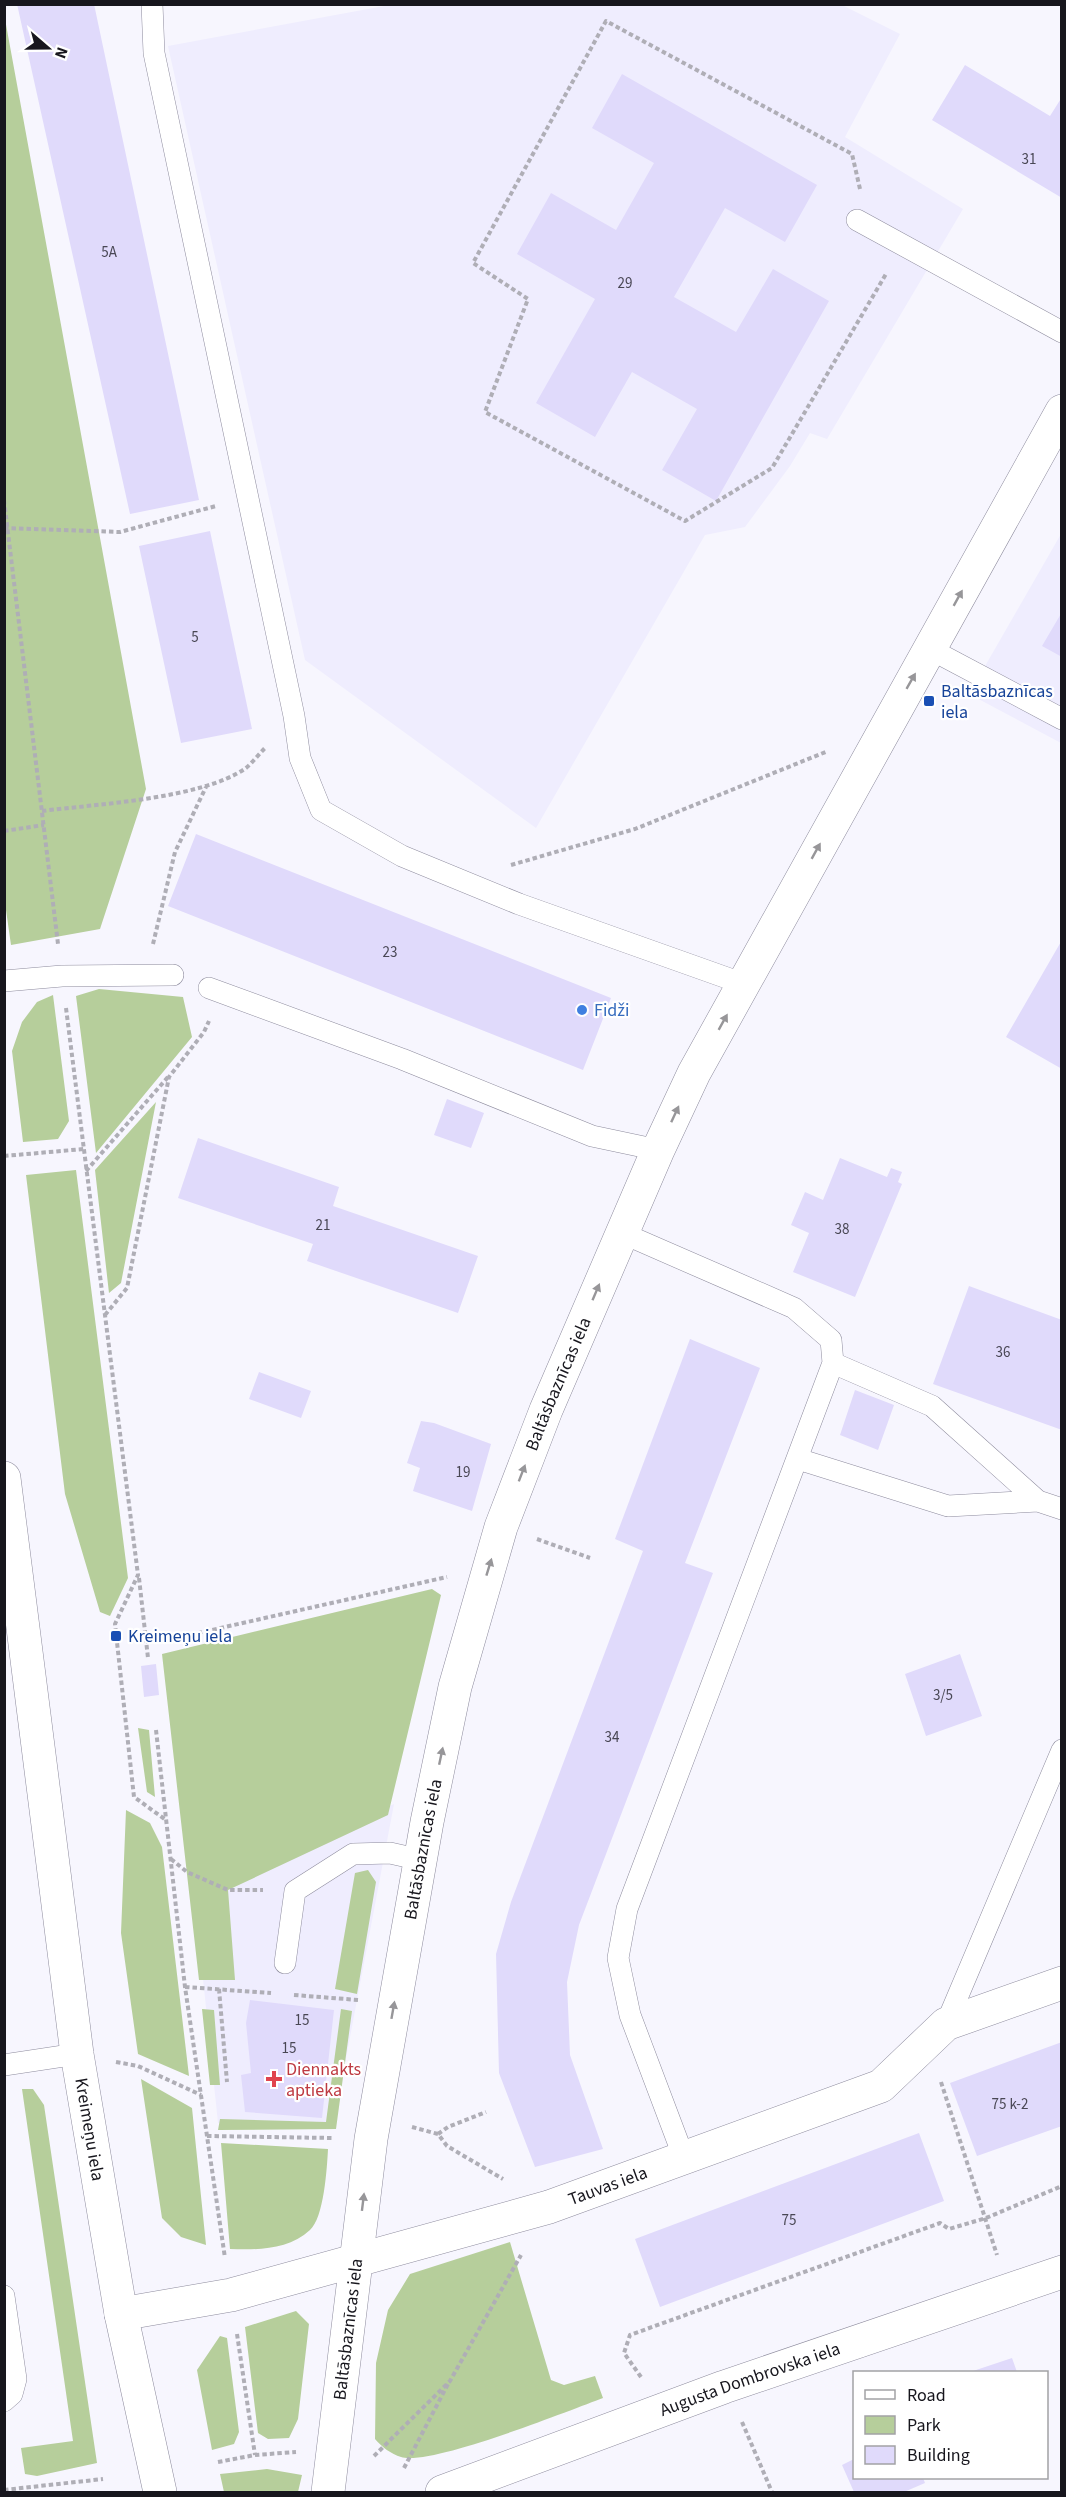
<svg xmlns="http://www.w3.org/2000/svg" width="1066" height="2497" font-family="'Source Sans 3',sans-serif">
<rect width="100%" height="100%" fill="#f7f6fe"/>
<path fill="#efedfe" d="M395,4L842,5L900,34L845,137L963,209L827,439L810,433L790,466L745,527L705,535L536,828L305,660L168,46Z
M1061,534V743L969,694Z
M394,1804L334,2122L218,2123L194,1892Z"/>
<path fill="#b6ce9b" d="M5,19L146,789L100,929L11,945L4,896Z
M99,989L183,997L192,1037L96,1153L76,996Z
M53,995L69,1121L58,1139L23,1142L12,1051L22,1022L37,1002Z
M156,1102L121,1283L109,1293L95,1170Z
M76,1170L128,1578L110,1616L100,1612L65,1494L26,1175Z
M432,1589L441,1595L388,1815L228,1890L235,1980H199L162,1654Z
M138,1728L149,1730L155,1797L147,1792Z
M126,1810L150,1823L162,1847L189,2076L138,2054L121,1933Z
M368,1870L376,1882L357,1994L335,1989L355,1873Z
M202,2009L214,2010L220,2085H210Z
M341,2009L352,2011L336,2129L218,2130L220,2119L326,2122Z
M141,2079L192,2108L206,2245L181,2237L162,2218Z
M22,2089H33L44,2105L97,2463L37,2476L25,2474L21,2448L73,2441Z
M221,2143L328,2149C327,2168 324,2218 310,2230C288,2250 258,2250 230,2249Z
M510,2242L551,2380L564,2385L595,2376L603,2398C568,2411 431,2466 401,2457C391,2454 382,2447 375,2439L376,2363L388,2310L410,2274Z
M296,2311L309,2324L298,2419L289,2438L268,2439L258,2433L245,2327Z
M220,2336L227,2338L239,2432L234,2444L212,2450L197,2370Z
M267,2469L302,2475L298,2492H224L220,2474Z"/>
<path fill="#e0dafb" d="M17,4H94L199,500L130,514Z
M965,65L1050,116L1062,97V198L932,120Z
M622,74L817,185L785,242L725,208L674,297L736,332L773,269L829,301L716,501L662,470L697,409L632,372L595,437L536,403L595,299L517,254L551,193L616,230L654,163L592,128Z
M210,531L252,729L181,743L139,546Z
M1062,612V657L1042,646Z
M196,834L611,998L583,1070L168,906Z
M1062,940V1069L1006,1037Z
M447,1099L484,1113L471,1148L434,1135Z
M198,1138L339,1187L333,1206L478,1256L458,1313L307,1261L313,1244L178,1198Z
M840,1158L887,1177L891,1168L902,1172L898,1182L902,1184L855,1297L793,1272L809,1233L791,1225L805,1192L823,1200Z
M969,1286L1062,1320V1430L933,1384Z
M690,1339L760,1368L685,1563L713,1573L579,1925L567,1982L570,2055L603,2149L535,2167L499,2073L496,1954L511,1902L643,1551L615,1539Z
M259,1372L311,1391L301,1418L249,1399Z
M855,1390L894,1405L878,1450L840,1435Z
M421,1421L434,1423L491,1444L472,1511L413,1491L420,1468L407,1463Z
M960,1654L982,1716L926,1736L905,1674Z
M156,1664L159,1695L144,1697L141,1666Z
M250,2000L334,2010L322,2118L245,2112L241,2075L251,2073L246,2023Z
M1062,2042V2126L977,2156L950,2083Z
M919,2133L944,2201L660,2307L635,2239Z
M1012,2358L1017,2372H970Z
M854,2459V2478H923L925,2483L904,2492H854L842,2465Z"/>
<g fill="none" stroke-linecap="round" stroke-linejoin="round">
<defs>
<path id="service" d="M152,4L154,53L294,716L300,758L321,810L402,856L519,904L744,984
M857,220L1062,332
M930,649L1062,719
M4,981L62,976L173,975
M209,988L402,1059L592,1136L658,1150
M622,1233L794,1308L831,1340L833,1363L932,1406L1038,1501L1062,1509
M798,1459L948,1506L1038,1501
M285,1963L295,1891L353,1854L390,1853L421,1860
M946,2024L1062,1750
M4,2065L77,2054
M684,2158L630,2015L618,1958L627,1909L833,1363
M4,2296L16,2379L12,2394L4,2401"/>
<g id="minor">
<path id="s1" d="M121,2314L231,2295L549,2207L881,2086L946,2024L1062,1983"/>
<path id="s2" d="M328,2492L371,2139L427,1822L455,1687L501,1527L546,1410L658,1150L694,1073L1062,411"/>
<path id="s3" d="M442,2492L724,2387L1062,2272"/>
</g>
<g id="secondary">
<path id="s4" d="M4,1478L77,2054L121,2314L160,2492"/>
</g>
</defs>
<use href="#service" stroke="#8e8c9e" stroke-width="22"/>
<use href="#minor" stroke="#8e8c9e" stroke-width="34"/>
<use href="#secondary" stroke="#8e8c9e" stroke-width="34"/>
<path stroke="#afaeb6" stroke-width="4" stroke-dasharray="4.5 3" stroke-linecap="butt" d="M860,189L852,154L606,21L473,263L528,299L485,412L685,521L772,468L886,274
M4,500L58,944
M4,528L120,532L216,506
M42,811C96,804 202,799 246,768C253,762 259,754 265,748
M4,831L44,825
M511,865L635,829L828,751
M153,944L175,852L206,787
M66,1008L138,1575L115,1624L134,1797L166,1820
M4,1156L84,1149
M86,1171L168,1077
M105,1315L127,1288L169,1077L204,1032L209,1021
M537,1539L590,1558
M139,1578L148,1658
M146,1642L185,1636L447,1577
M156,1730L185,1987L225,2258
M171,1859L187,1872L228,1890H263
M185,1987L271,1993
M219,1989L227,2082
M294,1995L358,2000
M116,2062L138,2066L201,2095
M941,2082L997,2255
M412,2127L438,2134L447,2146L503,2179
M438,2134L448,2127L486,2112
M207,2136L332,2138
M237,2334L255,2455
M641,2377L624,2353L630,2335L940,2223L949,2229L986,2218L1062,2186
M742,2422L772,2492
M374,2456L450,2381L521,2255
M218,2462L255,2455L296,2452
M404,2468L448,2384
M4,2490L103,2479"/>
<use href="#service" stroke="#fff" stroke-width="21"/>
<use href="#minor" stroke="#fff" stroke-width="33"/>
<use href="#secondary" stroke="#fff" stroke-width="33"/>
</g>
<defs><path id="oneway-solid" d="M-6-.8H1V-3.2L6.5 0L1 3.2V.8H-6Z" transform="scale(1.5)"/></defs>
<g fill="#979699">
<use href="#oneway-solid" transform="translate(958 598) rotate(-61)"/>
<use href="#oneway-solid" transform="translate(911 681) rotate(-60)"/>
<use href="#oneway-solid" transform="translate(816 851) rotate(-61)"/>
<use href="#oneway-solid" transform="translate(723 1022) rotate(-61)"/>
<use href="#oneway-solid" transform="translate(675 1114) rotate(-65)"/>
<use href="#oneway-solid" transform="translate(596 1292) rotate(-67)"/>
<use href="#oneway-solid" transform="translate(522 1473) rotate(-69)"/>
<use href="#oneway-solid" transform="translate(489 1567) rotate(-73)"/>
<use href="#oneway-solid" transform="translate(441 1756) rotate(-78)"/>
<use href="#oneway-solid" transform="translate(393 2010) rotate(-80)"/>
<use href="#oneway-solid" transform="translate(363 2202) rotate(-83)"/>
</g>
<g fill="#1a4fb4" stroke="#fff" stroke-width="2">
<rect x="923" y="695" width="12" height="12" rx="3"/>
<rect x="110" y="1630" width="12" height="12" rx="3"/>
</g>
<circle fill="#3f7fe0" stroke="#fff" stroke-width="2" cx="582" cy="1010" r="6"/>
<path fill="#e0444e" stroke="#fff" stroke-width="2" d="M271 2070h6v6h6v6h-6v6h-6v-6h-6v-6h6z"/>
<g text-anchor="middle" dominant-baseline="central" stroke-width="4.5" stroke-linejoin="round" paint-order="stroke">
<g font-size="15" fill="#494754">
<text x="1029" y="159">31</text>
<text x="109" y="252">5A</text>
<text x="625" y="283">29</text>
<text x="195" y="637">5</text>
<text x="390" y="952">23</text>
<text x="323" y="1225">21</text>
<text x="842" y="1229">38</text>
<text x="1003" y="1352">36</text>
<text x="463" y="1472">19</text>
<text x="943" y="1695">3/5</text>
<text x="612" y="1737">34</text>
<text x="302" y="2020">15</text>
<text x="289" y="2048">15</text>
<text x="1010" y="2104">75 k-2</text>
<text x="789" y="2220">75</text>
</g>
<g font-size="18" fill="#164399" stroke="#fff" text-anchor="start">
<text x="941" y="691">Baltāsbaznīcas<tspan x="941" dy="21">iela</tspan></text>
<text x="128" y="1636">Kreimeņu iela</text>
</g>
<g font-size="18" fill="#366cbe" stroke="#fff" text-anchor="start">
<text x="594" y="1010">Fidži</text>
</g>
<g font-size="18" fill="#17161d" stroke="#fff">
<text stroke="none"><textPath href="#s2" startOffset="1136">Baltāsbaznīcas iela</textPath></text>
<text stroke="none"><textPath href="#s2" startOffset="650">Baltāsbaznīcas iela</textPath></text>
<text stroke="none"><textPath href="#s4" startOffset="657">Kreimeņu iela</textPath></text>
<text stroke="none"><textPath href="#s1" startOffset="504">Tauvas iela</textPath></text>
<text stroke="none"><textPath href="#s2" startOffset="164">Baltāsbaznīcas iela</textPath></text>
<text stroke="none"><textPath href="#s3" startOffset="328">Augusta Dombrovska iela</textPath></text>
</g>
<g font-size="18" fill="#be3a42" stroke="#fff" text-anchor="start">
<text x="286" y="2069">Diennakts<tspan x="286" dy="21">aptieka</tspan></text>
</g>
</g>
<rect width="1066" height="2497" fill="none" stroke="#17161d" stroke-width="12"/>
<rect x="853" y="2371" width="195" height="108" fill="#ffffff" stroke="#a2a2a5" stroke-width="1.5"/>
<rect x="865" y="2390" width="30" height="9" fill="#ffffff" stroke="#a2a2a5" stroke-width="1.5"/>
<text x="907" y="2401" font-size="18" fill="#17161d">Road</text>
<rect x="865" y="2416" width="30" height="18" fill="#b6ce9b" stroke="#a2a2a5" stroke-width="1.5"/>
<text x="907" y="2431" font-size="18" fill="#17161d">Park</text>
<rect x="865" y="2446" width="30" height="18" fill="#e0dafb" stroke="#a2a2a5" stroke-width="1.5"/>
<text x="907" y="2461" font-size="18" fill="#17161d">Building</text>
<g transform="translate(48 48) rotate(110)" stroke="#ffffff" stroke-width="4.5" paint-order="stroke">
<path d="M0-4.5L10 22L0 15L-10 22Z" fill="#17161d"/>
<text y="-9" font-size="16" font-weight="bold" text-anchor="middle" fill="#17161d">N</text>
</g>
</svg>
